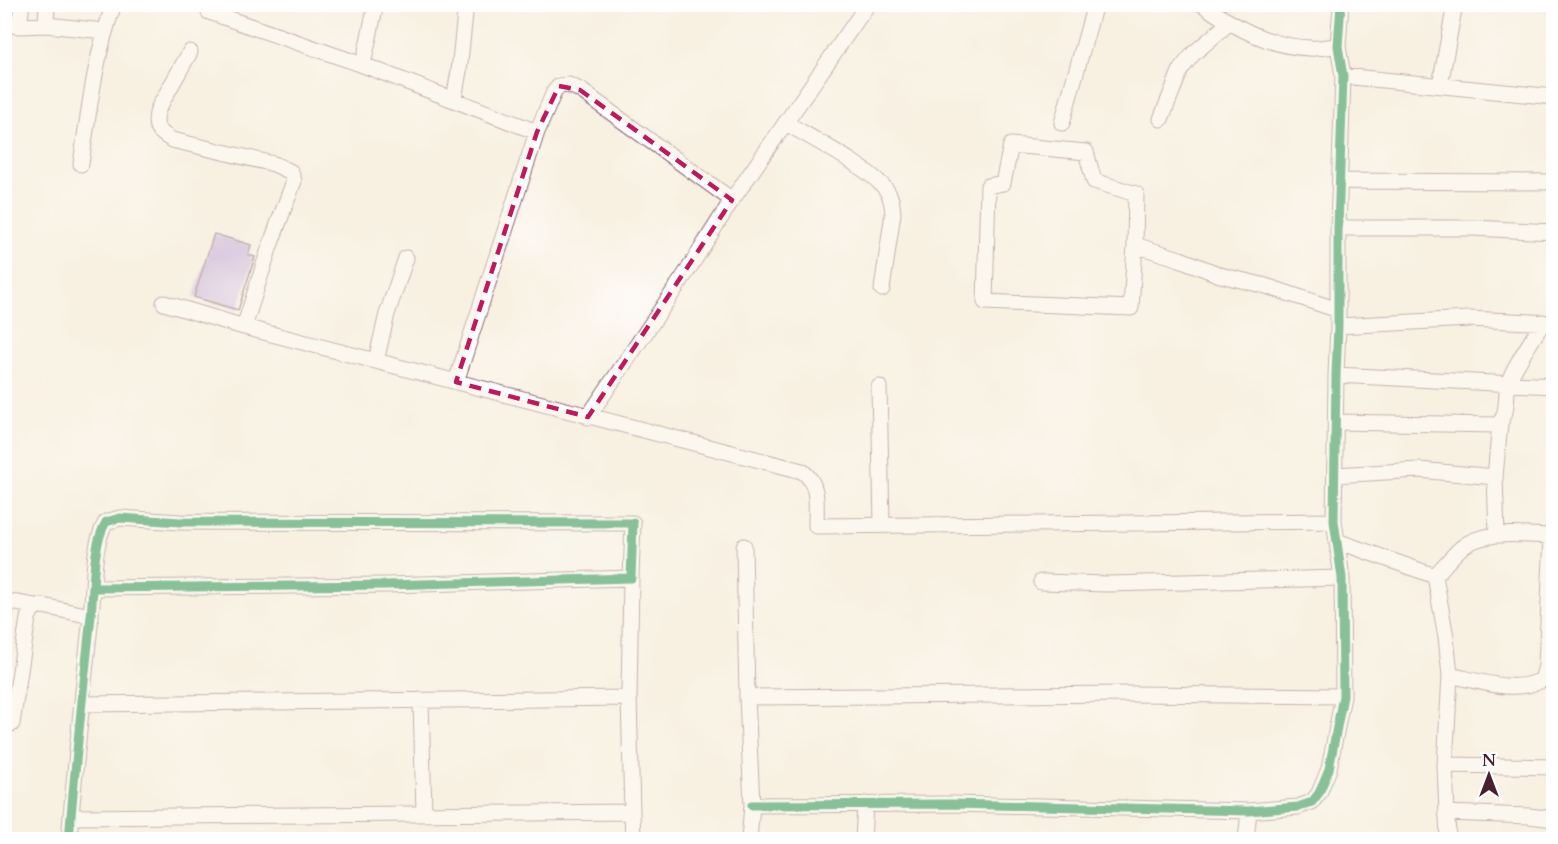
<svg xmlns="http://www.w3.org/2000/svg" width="1558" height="844" font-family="Cardo,serif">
<rect width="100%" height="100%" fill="#fff"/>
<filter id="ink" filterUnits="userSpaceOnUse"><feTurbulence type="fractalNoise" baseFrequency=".0167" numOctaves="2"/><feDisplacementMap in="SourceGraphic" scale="12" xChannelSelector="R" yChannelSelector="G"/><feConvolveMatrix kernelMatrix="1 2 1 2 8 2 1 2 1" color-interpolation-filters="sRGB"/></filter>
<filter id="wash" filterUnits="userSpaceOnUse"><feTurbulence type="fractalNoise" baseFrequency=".008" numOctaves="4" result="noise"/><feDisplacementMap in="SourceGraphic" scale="24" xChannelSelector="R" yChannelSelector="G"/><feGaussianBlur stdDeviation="1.35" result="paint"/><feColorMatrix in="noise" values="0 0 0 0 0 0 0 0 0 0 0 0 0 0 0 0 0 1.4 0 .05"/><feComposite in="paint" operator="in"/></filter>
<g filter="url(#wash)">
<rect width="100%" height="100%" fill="#f8f0e1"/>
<g id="blocks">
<path fill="#b494dc" d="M214,234L251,245L248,255L255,257L238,310L194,297Z"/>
</g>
</g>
<g filter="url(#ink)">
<use href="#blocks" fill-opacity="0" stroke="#87686b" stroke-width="1.5"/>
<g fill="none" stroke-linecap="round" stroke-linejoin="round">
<defs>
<path id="minor" d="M208,4L209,12L363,65L537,132
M1202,4C1234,27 1270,47 1310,48C1319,49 1329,46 1338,46
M4,24L19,26L46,25L104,31
M46,25L47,4
M19,26L22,4
M190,52L158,109C153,127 157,131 172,140L274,164L291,172L294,181L270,246L244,327
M363,65L376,4
M1343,76L1554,97
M1440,85L1455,4
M454,99L459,71L466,4
M1161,119L1181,69L1193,54L1229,23
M786,123C811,138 872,169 887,191C892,198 892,205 893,213L882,289
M1062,123L1095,4
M81,164C89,110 95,56 114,4
M1340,181L1554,182
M1338,228H1473L1554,232
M1135,245L1131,308L985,302L988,186L1003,183L1011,145L1086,152L1094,181L1136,194L1135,245L1180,259L1220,275L1266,286L1338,310
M164,303L244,327L802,471C820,484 816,505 816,526L1334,521
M1338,326L1469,319L1551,323
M376,361L387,314L406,258
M1336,375L1554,386
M456,382L537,132L554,92L559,86L569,85L580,90L732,200
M879,387L882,524
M588,417L686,273L732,200L868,4
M1335,422L1497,425C1509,416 1505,398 1508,385C1511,370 1535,336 1543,322
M1335,475L1419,470L1495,477
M1497,535L1495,477L1500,423
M1337,541L1435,576L1446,637L1450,675L1445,765L1448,840
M744,546L747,697L752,805L749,840
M1435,576C1443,567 1452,556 1461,548C1486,528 1524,536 1554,536
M1041,582L1108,584L1342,578
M4,601L35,606
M1450,675C1479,681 1515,694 1542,680L1546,666L1552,536
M747,697L1133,694L1343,696
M421,701L424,814
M82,704L629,698
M12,724L28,618C32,609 34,606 43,606L91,616
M1445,765L1554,767
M752,805L951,804L1249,811L1298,807L1312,802L1319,793L1329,769L1343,696L1342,578L1334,521L1336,375L1338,326V228L1343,76L1338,46L1341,4
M632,812L633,840
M1446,813L1529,816L1554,819
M71,817L632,812L629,698L631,578
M69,840C75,765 83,690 91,616C94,588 92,545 106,522L120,518L180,522L633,523L631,578L387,585L94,588
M863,840L865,804
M1246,840L1249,811"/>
</defs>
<use href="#minor" stroke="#87686b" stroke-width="17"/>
<use href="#minor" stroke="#fff" stroke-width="15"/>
<defs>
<path id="cycleway" d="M752,805L951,804L1249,811L1298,807L1312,802L1319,793L1329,769L1343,696L1342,578L1334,521L1336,375L1338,326V228L1343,76L1338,46L1341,4
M69,840C75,765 83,690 91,616C94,588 92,545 106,522L120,518L180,522L633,523L631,578L387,585L94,588"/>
</defs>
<use href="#cycleway" stroke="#fff" stroke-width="13"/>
<use href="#cycleway" stroke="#00873e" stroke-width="9"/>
</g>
</g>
<path d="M0 0H1558V844H0ZM559,86L580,90L732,200L588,417L456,382L537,132Z" fill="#f8f0e1" fill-opacity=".55" fill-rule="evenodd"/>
<path fill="none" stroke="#c2185b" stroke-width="4.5" stroke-dasharray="12 8" stroke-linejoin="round" d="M559,86L580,90L732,200L588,417L456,382L537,132Z"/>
<rect width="1558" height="844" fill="none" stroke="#fff" stroke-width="24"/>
<g transform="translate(1489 775)" stroke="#ffffff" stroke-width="4.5" paint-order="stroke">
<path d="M0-4.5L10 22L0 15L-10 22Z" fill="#4a1f2b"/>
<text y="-9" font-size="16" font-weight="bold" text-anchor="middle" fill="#4a1f2b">N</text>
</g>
</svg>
